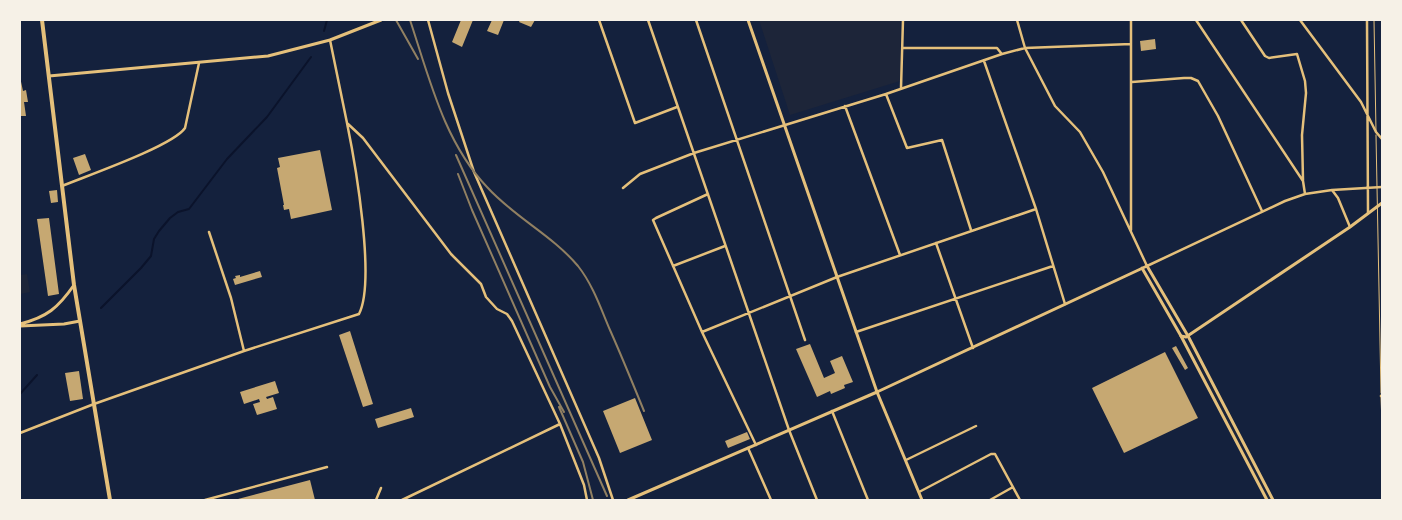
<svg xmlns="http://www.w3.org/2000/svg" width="1402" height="520" font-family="'Alegreya Sans',sans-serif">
<rect width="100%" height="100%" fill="#14213d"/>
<path fill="#1d2539" d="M759,20H900V81L790,115Z
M27,274L30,292L20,294V275Z
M1186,340L1188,341L1271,500H1268Z"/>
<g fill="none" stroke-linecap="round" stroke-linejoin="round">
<path stroke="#0b132b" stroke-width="2" d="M324,31L327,20
M101,308L141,268L151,256L154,239L159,231L170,218L178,212L189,209L227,159L267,117L311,57
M20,394L37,375"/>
</g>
<path fill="#c6a872" d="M461,20H473L462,47L452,42Z
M492,20H504L498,35L487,31Z
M520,20H535L531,27L519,22Z
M1155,39L1156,49L1141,51L1140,41Z
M20,77L23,91L26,90L28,102H24L26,116H20Z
M320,150L332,210L291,219L289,209L284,210L283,205H284L277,168L280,167L278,158Z
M85,154L91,170L79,175L73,158Z
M57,190L58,202L51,203L49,191Z
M49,218L59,294L48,296L37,219Z
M260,271L262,277L235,285L233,279L236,278L235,276L240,275V277Z
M350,331L373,404L363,407L339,335Z
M810,344L824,378L835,373L830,361L842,356L853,382L844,385L845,388L831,394L830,391L817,397L796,349Z
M1176,346L1188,368L1185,370L1172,348Z
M1165,352L1198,418L1124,453L1092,388Z
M79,371L83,399L70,401L65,373Z
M275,381L279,393L266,397L267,399L273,397L277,409L257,415L253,404L260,402L259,399L244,404L240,392Z
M635,398L652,440L620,453L603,411Z
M411,408L414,417L378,428L375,419Z
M747,432L750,439L728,448L725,441Z
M310,480L315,500H238V499Z"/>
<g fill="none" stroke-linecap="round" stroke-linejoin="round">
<path stroke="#e5c07b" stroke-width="1" d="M1374,20L1376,131
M1376,135L1381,393
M1381,397L1382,424"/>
<path stroke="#e5c07b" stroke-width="2.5" d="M428,20L448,93L474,172L599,458L613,500
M599,20L635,123L677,107
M648,20L789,430L817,500
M696,20L805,340
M1017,20L1025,48L1055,106L1080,132L1103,172L1147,266L1285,201L1305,194L1332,190L1338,198L1350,227
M1131,20V230
M1196,20L1303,181L1305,194
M1241,20L1265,56L1269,58L1297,54L1305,81L1306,93L1302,135L1303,180
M1300,20L1361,102L1376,132L1382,139
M1367,20L1368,213
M330,40L347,123L363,138L451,254L481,284L486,297L497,309L507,314L512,321L560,424L584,485L587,500
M903,48H997L1001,53
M984,61L1036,209L1065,304
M1132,82L1184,78H1191L1198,81L1218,116L1262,211
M901,88L903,20
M886,94L907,148L942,140L971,230
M845,106L900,255
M62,186C86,176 173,146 185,128L199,63
M623,188L640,174L694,153L886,94L1002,54L1025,48L1131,44
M1332,190L1382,187
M708,194L656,218L653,220L702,332L756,445
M209,232L231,298L244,351
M936,243L973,348
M673,266L725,246
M702,332L837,277L1036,209
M856,332L1053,266
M1381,396L1382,395
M832,411L868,500
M20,433L94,404L244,351L359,314C376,281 355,162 347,123
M748,448L771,500
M906,460L976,426
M919,492L991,454H995L1020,500
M205,500L327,467
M376,500L381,488
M402,500L560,424
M990,500L1013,487"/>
<path stroke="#e5c07b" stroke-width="3" d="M49,76L268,56L330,40L381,20
M20,324C47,317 58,308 74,285
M20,326L64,324L80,321
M1181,336L1267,500
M1188,336L1273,500"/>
<path stroke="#e5c07b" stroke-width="3" d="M748,20L877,392L922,500
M1142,268L1181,336L1186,337L1350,227L1382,203
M628,500L877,392L1147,266L1188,336"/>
<path stroke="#e5c07b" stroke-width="4" d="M42,20L74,285L110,500"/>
<path stroke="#918062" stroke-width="2" d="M396,20L418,59
M410,20C429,77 444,142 487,187C514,217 552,235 578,266C593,285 601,309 610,330C622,357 633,384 644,411
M456,155L607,496
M458,174L472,210L550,387L564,412
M559,407L583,462L593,500"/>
</g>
<rect width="1402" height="520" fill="none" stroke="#f6f1e7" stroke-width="42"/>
</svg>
